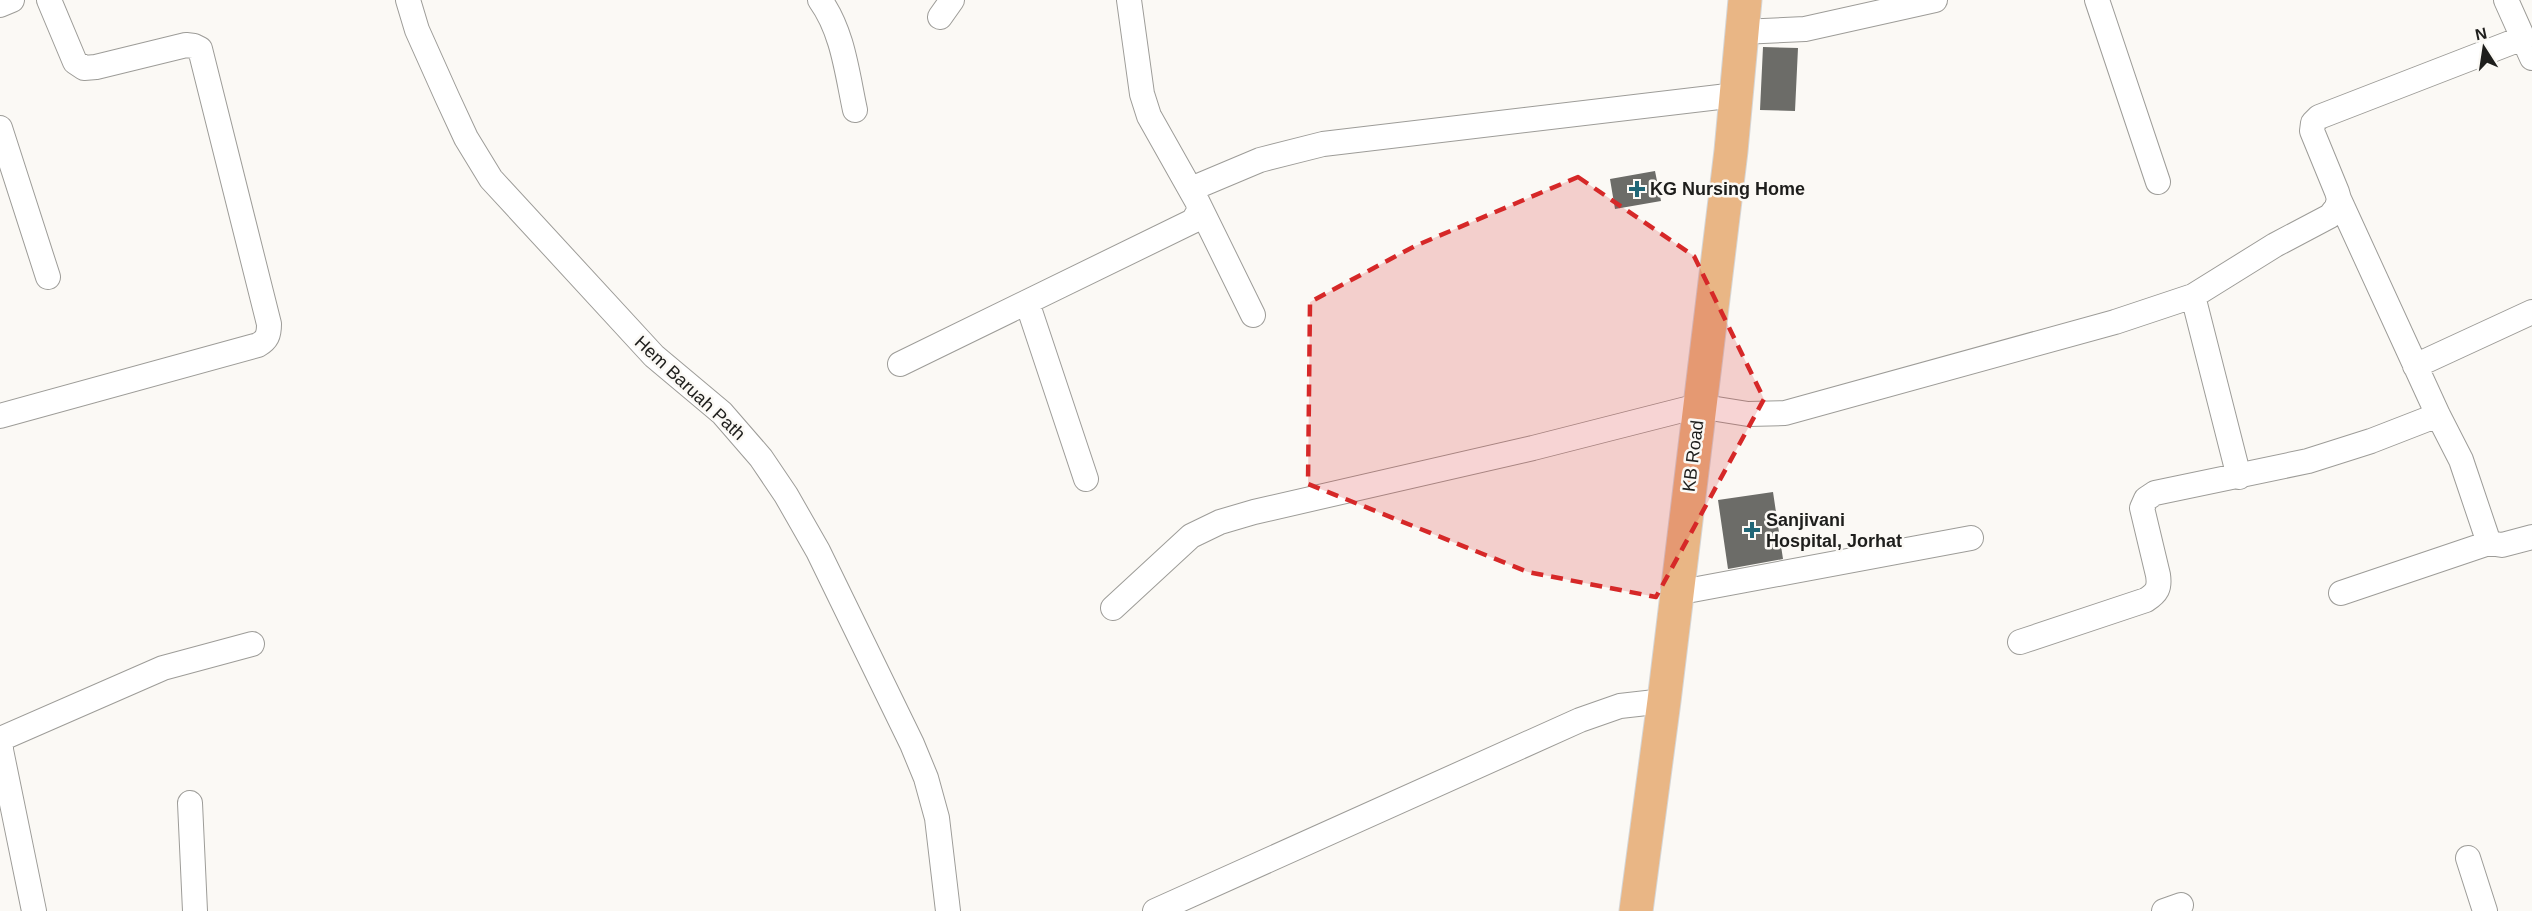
<svg xmlns="http://www.w3.org/2000/svg" width="2532" height="911" font-family="Helvetica,sans-serif">
<rect width="100%" height="100%" fill="#fbf9f5"/>
<path fill="#6c6c68" d="M1763,47L1798,48L1795,111L1760,110Z
M1655,171L1661,201L1615,209L1610,179Z
M1773,492L1783,559L1728,569L1718,500Z"/>
<g fill="none" stroke-linecap="round" stroke-linejoin="round">
<defs>
<path id="street" d="M408,0L417,30L447,97L466,138L491,179L654,356L722,413L761,458L786,495L818,551L912,744L926,778L937,818L948,911
M820,0C843,32 847,73 855,110
M2097,0L2158,182
M2506,0L2532,58
M0,5L12,0
M940,17L952,0
M1741,32L1805,29L1935,0
M0,128L48,277
M1191,189L1260,160L1323,144L1736,95
M2339,199L2438,415L2461,460L2489,543L2502,545L2532,537
M1198,203L1253,315
M2193,296L2239,477
M1027,302L1086,479
M900,364L1193,221L1199,211L1198,203L1149,116L1142,94L1129,0
M2415,366L2532,312
M0,416L258,345C267,340 269,335 269,324L200,49L194,46L186,45L96,67L84,68L75,62L49,0
M1676,593L1971,538
M2341,593L2489,543
M1113,608L1191,536L1220,522L1254,512L1533,448L1698,406L1748,414L1785,413L2115,322L2193,296L2275,245L2330,216L2337,207L2339,199L2337,192L2312,131L2313,123L2319,117L2523,38
M2020,642L2146,600C2157,593 2160,588 2158,575L2142,508L2146,499L2155,493L2308,461L2371,441L2438,415
M190,803L195,911
M2468,858L2485,911
M34,911L1,750V742L5,737L163,668L252,644
M1155,911L1580,720L1620,706L1664,701
M2164,911L2181,905"/>
<path id="primary" d="M1636,911L1664,701L1731,151L1745,0"/>
</defs>
<use href="#street" stroke="#9d9c98" stroke-width="26"/>
<use href="#primary" stroke="#d6d6d6" stroke-width="35"/>
<use href="#street" stroke="#fff" stroke-width="24"/>
<use href="#primary" stroke="#e9b685" stroke-width="33"/>
</g>
<path fill="#d62828" fill-opacity="0.2" stroke="#d62828" stroke-width="4.5" stroke-dasharray="12 8" stroke-linejoin="round" d="M1578,177L1694,256L1764,399L1656,597L1528,572L1308,484L1310,302L1415,246Z"/>
<g fill="#216777" stroke="#fbf9f5" stroke-width="2">
<path d="M1634 180h6v6h6v6h-6v6h-6v-6h-6v-6h6z"/>
<path d="M1749 521h6v6h6v6h-6v6h-6v-6h-6v-6h6z"/>
</g>
<g text-anchor="middle" dominant-baseline="central" stroke-width="5" stroke-linejoin="round" paint-order="stroke">
<g font-size="18" font-weight="bold" fill="#1e1e1c" stroke="#fbf9f5" text-anchor="start">
<text x="1650" y="189">KG Nursing Home</text>
<text x="1766" y="520">Sanjivani<tspan x="1766" dy="21">Hospital, Jorhat</tspan></text>
</g>
<g font-size="18" fill="#1e1e1c" stroke="#fbf9f5">
<text transform="translate(690 388) rotate(43)">Hem Baruah Path</text>
<text transform="translate(1693 456) rotate(-83)">KB Road</text>
</g>
</g>
<g transform="translate(2484 48) rotate(348)" stroke="#fbf9f5" stroke-width="4.5" paint-order="stroke">
<path d="M0-4.5L10 22L0 15L-10 22Z" fill="#1e1e1c"/>
<text y="-9" font-size="16" font-weight="bold" text-anchor="middle" fill="#1e1e1c">N</text>
</g>
</svg>
